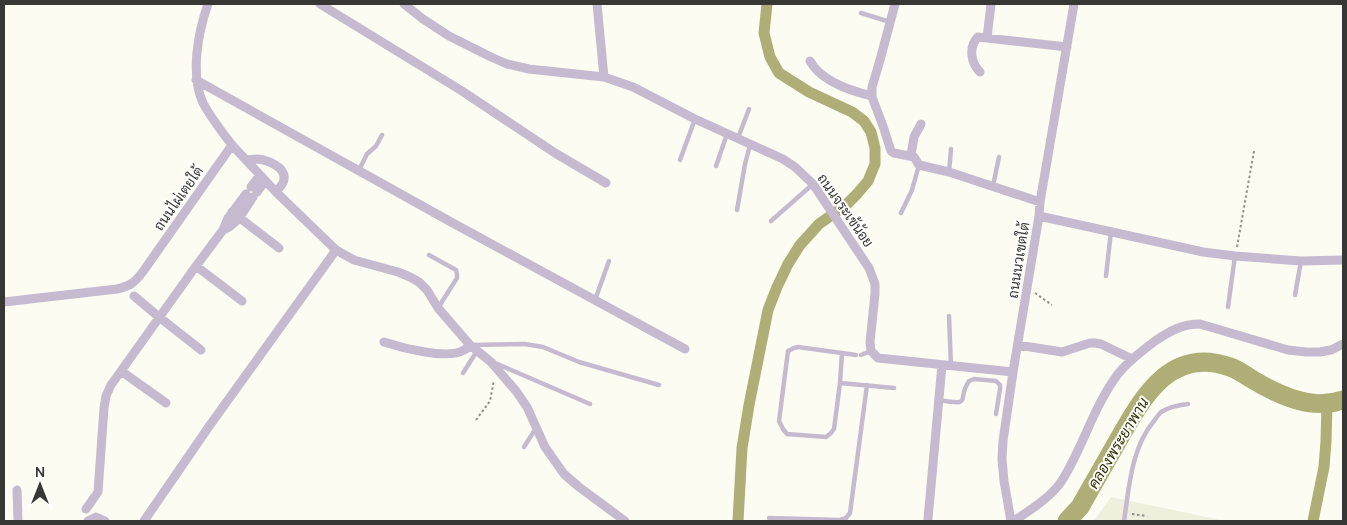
<svg xmlns="http://www.w3.org/2000/svg" width="1347" height="525" font-family="Manrope,Sarabun,sans-serif">
<rect width="100%" height="100%" fill="#fcfcf2"/>
<path fill="#efefde" d="M1111,497L1226,521H1094Z"/>
<g fill="none" stroke-linecap="round" stroke-linejoin="round">
<path stroke="#b0ae77" stroke-width="11" d="M738,521L742,448L749,405L768,310L777,287L788,264L800,245L819,224L846,205L857,194L868,181L875,164V148L871,132L864,121L852,112L809,92L779,73L770,57L764,33L767,4
M1313,521L1324,467L1326,441L1327,404"/>
<path stroke="#b0ae77" stroke-width="19" d="M1067,521L1080,507C1093,484 1107,460 1120,437C1144,395 1172,346 1230,367C1237,369 1243,374 1250,378C1271,391 1302,407 1328,403C1333,403 1338,401 1343,400"/>
<path stroke="#91918b" stroke-width="2" stroke-dasharray="2.5 2.5" stroke-linecap="butt" d="M1237,247L1254,151
M1035,293L1052,305
M476,420L490,401L494,380
M1132,514L1147,516"/>
<path stroke="#c6bad1" stroke-width="4.5" d="M861,13L890,22
M738,138L749,109
M680,160L695,119
M716,166L727,134
M359,170L367,154L376,146L382,135
M949,172L951,149
M993,186L999,157
M737,210L745,164L750,145
M901,213L912,190L919,165
M771,221L813,184
M429,255L456,270L457,274V278L438,308
M1106,276L1111,231
M1295,295L1301,261
M595,300L609,261
M1228,307L1235,256
M949,316L951,366
M472,345L525,344L543,347L579,362L659,385
M842,353L840,383L834,429L831,433L826,437L787,434L783,429L779,421L788,351L794,348L798,347L856,355
M861,355L871,351
M495,363L590,404
M463,373L477,351
M840,383L894,388
M939,400C974,406 956,400 969,381L974,379L996,381L1000,385V389L996,414
M524,447L536,428
M769,518L840,520L846,518L850,513L867,385
M1124,521C1129,488 1131,448 1154,421C1156,418 1159,414 1161,412C1169,407 1179,405 1188,404"/>
<path stroke="#c6bad1" stroke-width="9" d="M320,4L462,91L555,153L606,183
M404,4L423,19L449,36L491,57L507,64L529,69L604,77L633,87L695,119L783,159L795,167L813,184L869,268L875,284V294L870,342L871,351L878,358L1013,372
M597,4L604,77
M895,4L880,60L872,87V97L883,126L891,151L894,153L914,157L919,165L949,172L1040,202
M987,38L991,4
M810,61C821,81 851,91 872,96
M980,72C971,63 968,47 978,37L1067,47
M196,80L451,222L685,349
M232,145L276,192L336,250L354,260L398,272L410,277L419,282L427,290L438,308L470,345L491,362L516,391L527,407L545,447L564,474L579,487L625,521
M911,155L914,137L921,124
M246,160C249,160 254,159 258,159C267,160 286,167 284,179C284,184 279,188 276,192
M251,187L260,175
M257,192L265,181
M232,212L279,248
M1039,216L1203,252L1235,256L1301,261L1343,260
M223,230C237,225 245,209 253,197
M196,266L242,301
M134,296L159,317L201,350
M4,302L117,289C130,286 134,283 142,273L232,145C222,132 211,118 203,103C190,75 198,32 208,4
M384,342C402,348 448,360 464,350C467,349 468,347 470,345
M1018,345L1062,352L1090,343H1095L1101,344L1132,359
M121,371L166,403
M17,490L18,521
M86,509L98,492L104,408L106,396L111,385L196,266L223,230L228,218L246,194
M928,519L942,365
M88,521L96,517L105,521
M144,521L210,425L336,250
M1011,521L1004,481L1002,459L1003,441L1013,372L1039,216L1040,202L1074,4
M1014,521C1030,510 1050,498 1061,482C1083,448 1093,407 1118,374C1128,361 1142,351 1155,341C1170,331 1182,324 1200,324L1288,350L1306,352H1320L1331,350L1343,344"/>
</g>
<g text-anchor="middle" dominant-baseline="central" stroke-width="4" stroke-linejoin="round" paint-order="stroke">
<g font-size="14" fill="#373734" stroke="#fffffe">
<text transform="translate(178 198) rotate(-55)">ถนนไผ่เตยใต้</text>
<text transform="translate(846 210) rotate(55)">ถนนจระเข้น้อย</text>
<text transform="translate(1018 260) rotate(-81)">ถนนนวเขตใต้</text>
</g>
<g font-size="15" font-style="italic" fill="#343104" stroke="#fffffe">
<text transform="translate(1118 443) rotate(-59)">คลองพระยาพาน</text>
</g>
</g>
<rect width="1347" height="525" fill="none" stroke="#373734" stroke-width="10"/>
<g transform="translate(40 485)" stroke="#fffffe" stroke-width="4" paint-order="stroke">
<path d="M0-4L9 19L0 12L-9 19Z" fill="#373734"/>
<text y="-8" font-size="14" font-weight="bold" text-anchor="middle" fill="#373734">N</text>
</g>
</svg>
